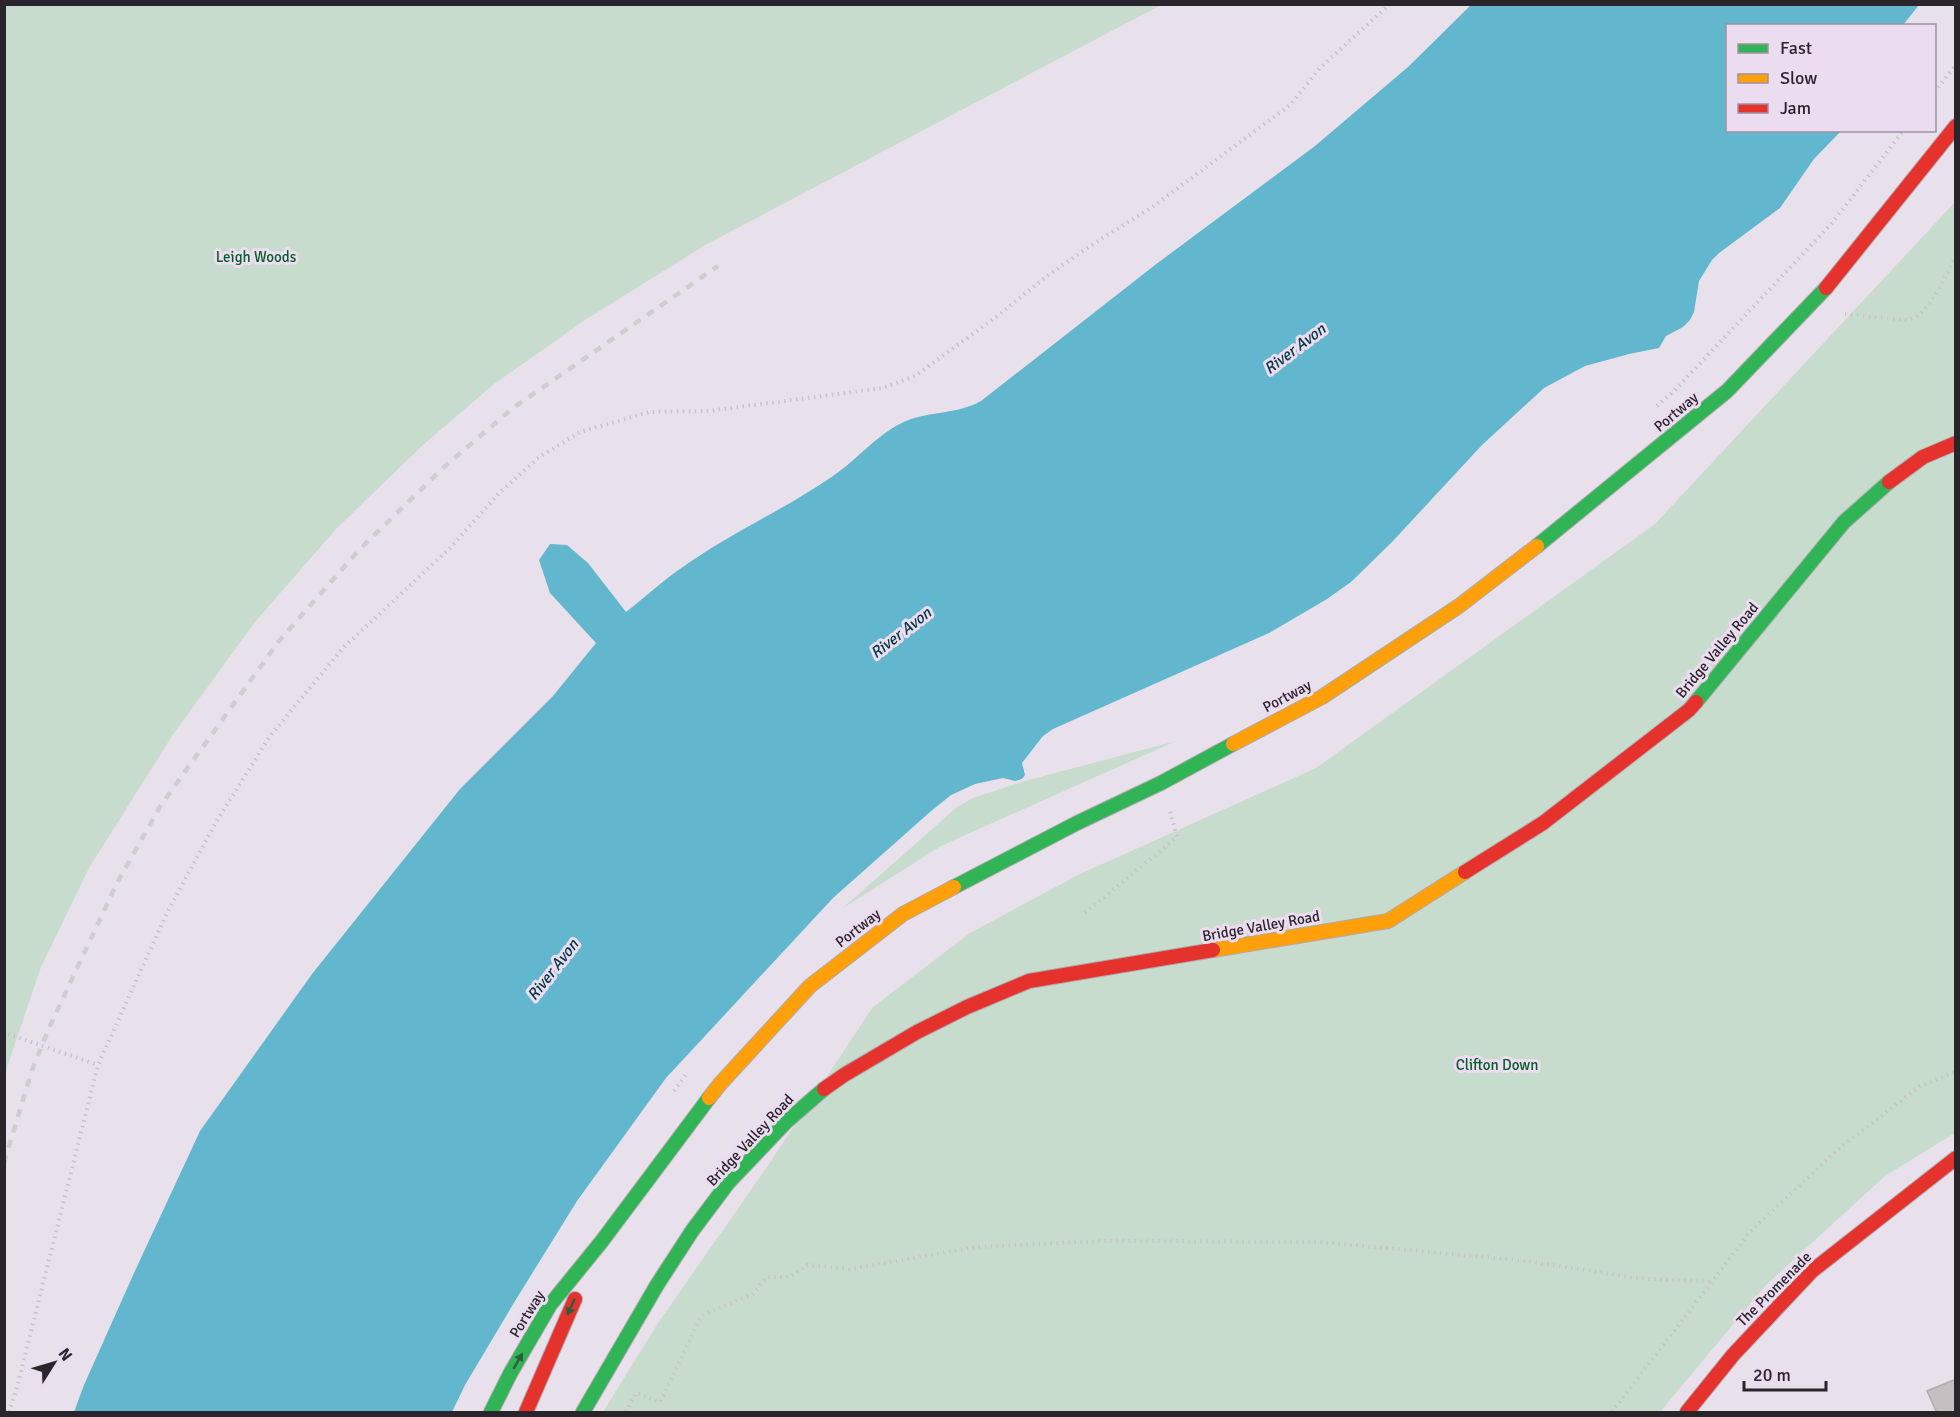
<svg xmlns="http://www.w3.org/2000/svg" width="1960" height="1417" font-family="Signika,sans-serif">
<rect width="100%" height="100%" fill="#e8e0eb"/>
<path fill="#c8dccd" d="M5,4H1161V5L707,244L585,320L494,384L423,445L336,529L255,622L174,733L89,868L41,967L5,1073Z
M1955,202V1133L1885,1176L1767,1284L1660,1412H603L658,1323L767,1167L873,1007L970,933L1080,874L1316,768L1655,524Z
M1176,741L941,846L843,908L957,807L973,798L1025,781Z"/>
<path fill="#62b7ce" d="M1472,4L1919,5L1903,25L1728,26V130L1841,131L1814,159L1780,208L1719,253L1712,260L1699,281L1694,312L1690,320L1683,327L1666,336L1659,348L1629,354L1585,366L1544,388L1482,445L1392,542L1351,582L1327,599L1269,633L1053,729L1043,736L1022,763L1025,775L1022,779L1015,781L1003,778L975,784L951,795L930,812L833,898L666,1078L577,1201L515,1301L465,1385L452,1412H74L84,1385L134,1273L200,1131L312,974L460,789L553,696L596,643L550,593L539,560L550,544L567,545L588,563L626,612C644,598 661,582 680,569C728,534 784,510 833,476C858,459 878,433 906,421C931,411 958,414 981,401L1155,265L1315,146L1408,67Z"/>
<path fill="#c6bfc1" stroke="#b2abad" stroke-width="1.5" d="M1956,1379V1413H1937L1927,1391Z"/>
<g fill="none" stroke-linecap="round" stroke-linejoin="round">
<defs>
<path id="fast" d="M1537,546L1727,391L1826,288
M1696,702L1844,522L1889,482
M954,887L1077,823L1161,783L1233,744
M491,1412L510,1374L550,1305L602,1241L709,1098
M583,1412L657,1285L692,1231L728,1183L786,1122L824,1089"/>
<path id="slow" d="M1233,744L1322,697L1459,606L1537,546
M1213,950L1388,921L1465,872
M709,1098L720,1084L810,986L903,914L954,887"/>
<path id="jam" d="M1826,288L1956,126
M1889,482L1923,457L1956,443
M1465,872L1543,823L1689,710L1696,702
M824,1089L844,1075L917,1032L967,1007L1029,981L1213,950
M526,1412L575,1299
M1687,1412L1733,1355L1812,1271L1956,1158"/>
</defs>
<use href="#fast" stroke="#afaab1" stroke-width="16"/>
<use href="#slow" stroke="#afaab1" stroke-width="16"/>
<use href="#jam" stroke="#afaab1" stroke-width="16"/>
<path stroke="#c7c4c7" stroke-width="4" stroke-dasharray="1.5 4.5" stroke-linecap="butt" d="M1934,92L1956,65
M1845,314C1858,315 1901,321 1910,319C1931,313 1946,273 1956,256
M1657,406L1674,391L1832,223L1904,130
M1085,913L1177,837L1170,812
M8,1034L98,1065
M674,1091L687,1073
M9,1412L17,1387L98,1065L167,913L216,822L270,736L343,648L450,548L500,492L538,458L580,432L649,412L709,411L883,388L915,376L996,317L1047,276L1093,244L1151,208L1290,105L1320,68L1390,4
M626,1412L636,1393L660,1402L702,1315L753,1294L767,1277H789L808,1265L849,1269L977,1247L1101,1241L1322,1242L1527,1261L1636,1278L1711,1282
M1612,1412L1750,1232L1836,1151L1920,1086L1956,1072"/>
<use href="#fast" stroke="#30b455" stroke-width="14"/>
<use href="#slow" stroke="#ff9f0a" stroke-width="14"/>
<use href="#jam" stroke="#e5322d" stroke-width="14"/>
<path stroke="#cfcdd0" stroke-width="4.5" stroke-dasharray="8 8" stroke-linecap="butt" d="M4,1163L32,1070L49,1028L117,883L161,805L279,641L359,550L444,467L513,408L718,266"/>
</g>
<defs><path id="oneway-solid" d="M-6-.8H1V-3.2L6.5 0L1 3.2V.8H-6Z" transform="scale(1.5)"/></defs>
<g fill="#2c5e3c">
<use href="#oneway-solid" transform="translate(571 1307) rotate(115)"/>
<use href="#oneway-solid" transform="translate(518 1361) rotate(-60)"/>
</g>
<g text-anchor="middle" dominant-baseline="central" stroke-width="6" stroke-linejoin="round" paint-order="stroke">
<g font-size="15" fill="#065d29" stroke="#ebdcef">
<text x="256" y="257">Leigh Woods</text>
<text x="1497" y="1065">Clifton Down</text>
</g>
<g font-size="15" fill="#2a242b" stroke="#ebdcef">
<text transform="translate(1676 412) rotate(-40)">Portway</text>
<text transform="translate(1717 650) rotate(-50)">Bridge Valley Road</text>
<text transform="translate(1287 696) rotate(-28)">Portway</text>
<text transform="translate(1261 926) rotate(-10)">Bridge Valley Road</text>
<text transform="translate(858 928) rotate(-38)">Portway</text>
<text transform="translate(750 1140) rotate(-47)">Bridge Valley Road</text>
<text transform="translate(1774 1289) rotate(-45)">The Promenade</text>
<text transform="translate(527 1314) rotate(-58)">Portway</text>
</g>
<g font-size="16" font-style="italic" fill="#003744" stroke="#ebdcef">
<text transform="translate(1295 349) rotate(-37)">River Avon</text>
<text transform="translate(901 633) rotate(-38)">River Avon</text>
<text transform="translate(553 970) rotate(-52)">River Avon</text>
</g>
</g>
<rect width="1960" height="1417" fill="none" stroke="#2a242b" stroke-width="12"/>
<rect x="1726" y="24" width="210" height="108" fill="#ebdcef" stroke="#9e92a1" stroke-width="1.5"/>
<rect x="1738" y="44" width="30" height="9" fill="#30b455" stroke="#9e92a1" stroke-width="1.5"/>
<text x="1780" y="54" font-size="18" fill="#2a242b">Fast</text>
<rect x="1738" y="74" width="30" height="9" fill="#ff9f0a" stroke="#9e92a1" stroke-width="1.5"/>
<text x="1780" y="84" font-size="18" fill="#2a242b">Slow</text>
<rect x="1738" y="104" width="30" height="9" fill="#e5322d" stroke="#9e92a1" stroke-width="1.5"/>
<text x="1780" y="114" font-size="18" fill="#2a242b">Jam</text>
<g transform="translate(54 1363) rotate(53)" stroke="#ebdcef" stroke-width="4.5" paint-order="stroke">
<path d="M0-4.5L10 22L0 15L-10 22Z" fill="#2a242b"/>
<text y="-9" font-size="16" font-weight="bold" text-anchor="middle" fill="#2a242b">N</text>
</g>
<path d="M1744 1381v9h82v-9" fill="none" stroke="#2a242b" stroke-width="3"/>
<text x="1753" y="1381" font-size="18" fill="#2a242b" stroke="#ebdcef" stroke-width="4.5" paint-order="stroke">20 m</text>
</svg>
